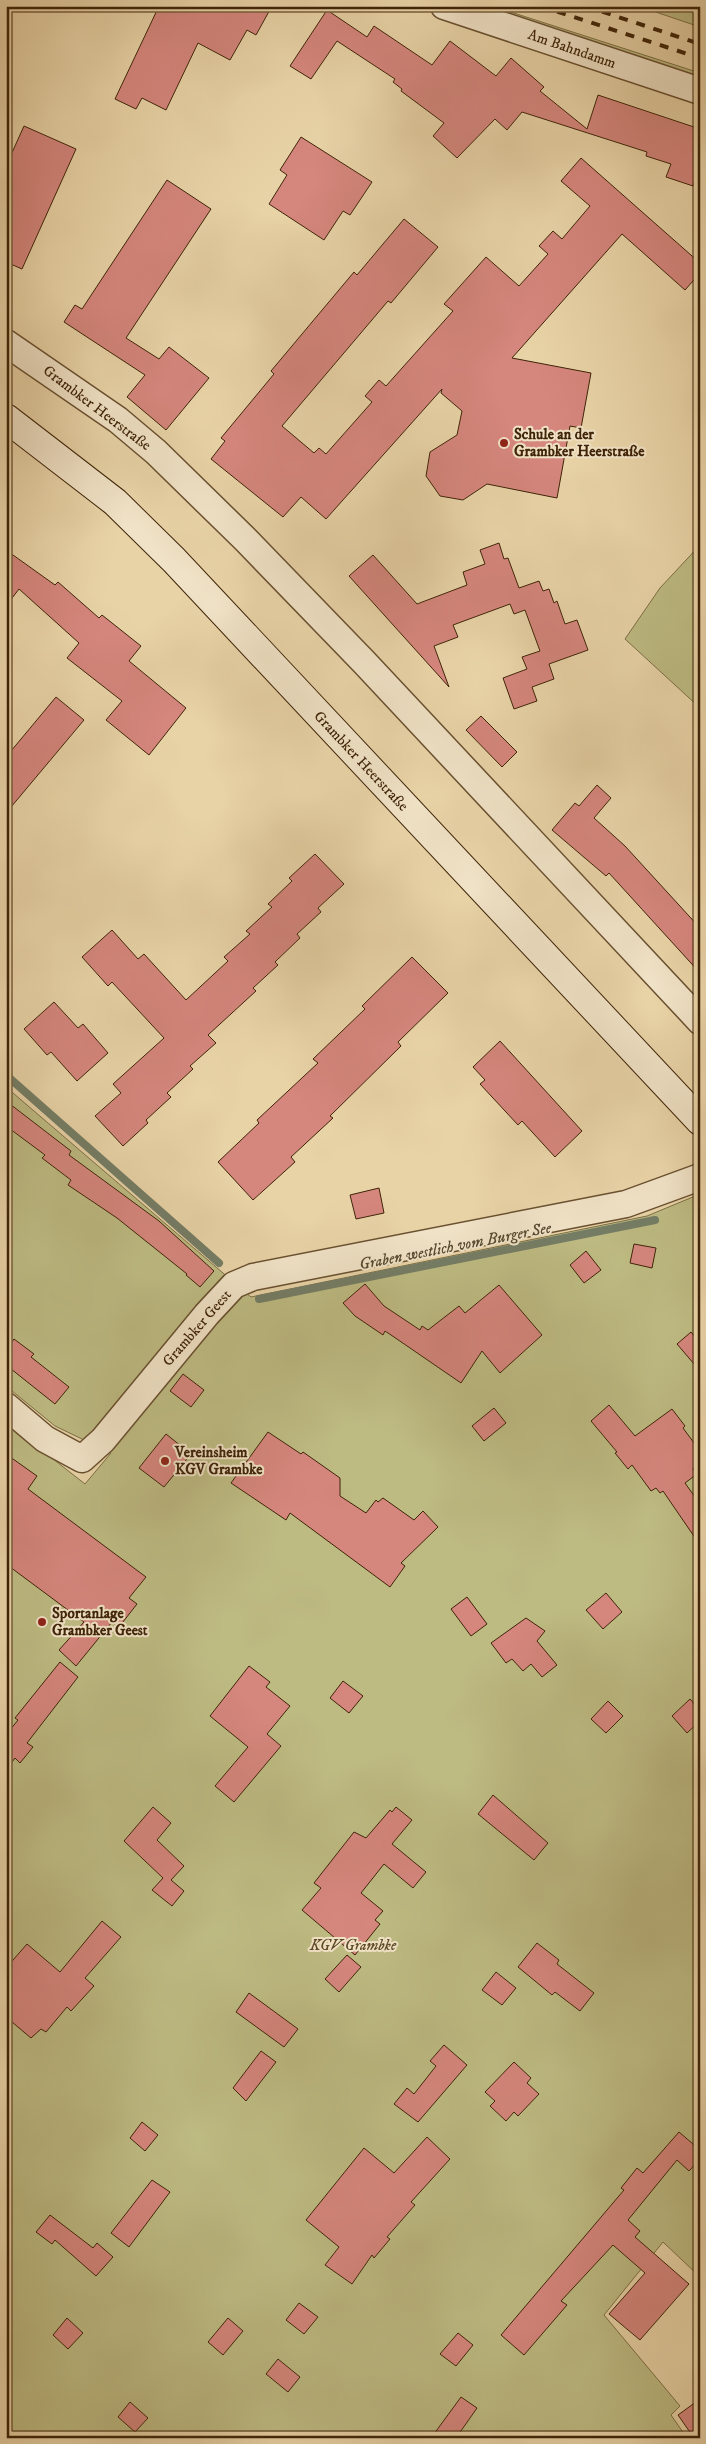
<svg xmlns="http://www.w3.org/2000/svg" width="706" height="2444" font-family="'IM FELL DW Pica',serif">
<rect width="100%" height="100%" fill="#e8d3a7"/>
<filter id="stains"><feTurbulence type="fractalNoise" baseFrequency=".004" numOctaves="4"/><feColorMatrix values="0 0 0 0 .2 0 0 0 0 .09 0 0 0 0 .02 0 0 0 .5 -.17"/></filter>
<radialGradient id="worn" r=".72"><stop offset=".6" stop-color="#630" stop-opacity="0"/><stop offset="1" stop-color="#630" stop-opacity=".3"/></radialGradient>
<path fill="#bdba82" stroke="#7e6f45" d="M473,6H492L700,73V79Z
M638,6H700V27Z
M700,545V708L625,639L660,588Z
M6,1087L251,1297L647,1216L700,1194V2277L663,2242L604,2315L680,2406L671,2415L687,2438H20L6,2431V1422L85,1484L111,1453L55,1426L6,1386Z"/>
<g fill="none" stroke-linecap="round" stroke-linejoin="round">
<path stroke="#747d65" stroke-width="8" d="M6,1075L219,1263
M259,1299L655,1220"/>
</g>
<path fill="#d5867d" stroke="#3f2408" d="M159,6H272L256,35L247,30L230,60L198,43L166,110L142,98L136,109L115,99Z
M327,10L367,37L374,26L432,65L450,41L496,76L511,58L544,87L540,91L587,129L598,95L700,129V166L693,186L666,177L671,164L646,156L647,152L522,112L507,130L495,119L457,158L433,136L444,123L401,91L402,89L393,82L395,79L337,41L311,79L290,66Z
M24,126L76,149L22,269L6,262V166Z
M301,137L372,182L350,215L343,211L324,240L269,204L287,175L280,170Z
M581,158L700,263V273L685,290L622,234L512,358L591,373L581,428L570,426L557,498L487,484L463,500L440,496L426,476L430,452L457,435L462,411L441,393L442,389L326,519L301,497L283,517L211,459L225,441L221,438L274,374L271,371L354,272L357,275L404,219L438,247L391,303L388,301L282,426L314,453L319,448L326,454L372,402L365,396L379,380L386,386L453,311L444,304L486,257L519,286L548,254L539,246L553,231L562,239L590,206L561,181Z
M167,180L211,209L126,338L159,359L169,347L209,378L166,430L127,397L145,375L64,322L75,305L82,309Z
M499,543L504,559L508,558L519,588L539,581L543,591L549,589L554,603L557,601L565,624L577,620L588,650L549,664L554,679L532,687L537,701L514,709L503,678L527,669L522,657L540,651L525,610L514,614L510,604L453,625L458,637L434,646L449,687L349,576L373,555L417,604L467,585L463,572L485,564L480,550Z
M6,550L55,585L58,582L99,618L102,615L141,646L129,661L186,708L149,755L106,720L122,701L67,658L79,643L19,589L6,606Z
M56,697L84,720L6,813V757Z
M481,716L517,752L502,767L466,730Z
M597,785L611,798L594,818L625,846L700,928V973L609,873L606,876L552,830L575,803L579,806Z
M315,854L344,884L318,908L321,912L297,934L300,938L275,962L278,965L253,988L256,991L208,1035L216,1043L190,1066L193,1069L167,1093L171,1097L146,1120L148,1123L123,1146L95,1116L121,1093L113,1084L164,1038L112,982L108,986L82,957L112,930L138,959L144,954L186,1000L228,961L224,957L250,934L246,931L272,907L268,904L292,881L289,878Z
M412,957L448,993L398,1042L401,1046L330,1116L333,1118L291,1157L295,1162L253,1200L218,1162L259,1123L257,1120L318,1063L313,1059L365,1009L362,1006Z
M54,1002L78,1028L83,1024L108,1053L77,1081L51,1052L47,1055L24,1029Z
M500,1041L582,1131L555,1157L522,1121L518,1125L480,1084L485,1080L473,1067Z
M6,1101L71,1151L69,1155L159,1221L214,1271L200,1287L186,1275L187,1274L117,1218L68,1185L71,1180L42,1158L45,1155L6,1126Z
M379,1188L384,1213L356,1219L350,1195Z
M634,1244L656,1248L652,1268L630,1263Z
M586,1251L601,1270L584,1283L570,1265Z
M365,1284L384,1306L420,1330L422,1326L428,1330L459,1306L465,1313L499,1285L542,1335L500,1373L482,1351L461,1383L394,1337L385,1331L383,1335L355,1316L343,1303Z
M691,1332L700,1343V1371L677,1344Z
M14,1339L34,1354L31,1357L69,1387L55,1404L6,1365V1350Z
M183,1374L204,1390L191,1407L170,1391Z
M609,1405L635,1436L672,1409L685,1426L683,1428L700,1451V1464L693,1469L697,1474L685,1483L700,1504V1545L663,1491L660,1493L656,1488L651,1491L632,1465L628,1469L615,1453L617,1452L591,1421Z
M494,1408L506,1423L484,1441L472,1426Z
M268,1432L301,1454L303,1452L340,1478V1496L366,1513L376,1500L378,1502L383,1498L414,1520L423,1511L438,1527L401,1563L405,1566L390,1587L290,1513L286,1520L231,1483Z
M166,1434L191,1454L164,1487L139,1468Z
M6,1454L37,1476L28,1489L146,1577L129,1598L137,1604L119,1627L112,1622L76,1666L59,1650L84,1622L6,1564Z
M606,1593L622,1612L603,1629L586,1610Z
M467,1597L487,1624L471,1636L451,1609Z
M526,1618L545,1631L537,1641L557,1665L542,1677L531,1664L523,1671L512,1659L506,1663L491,1643Z
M60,1662L78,1677L27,1743L33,1747L20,1763L15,1758L6,1770V1727L10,1730L18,1720L15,1718Z
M249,1666L270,1682L266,1687L290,1706L267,1734L281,1746L234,1802L215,1786L248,1747L210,1716Z
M343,1681L363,1696L349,1713L330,1698Z
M690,1699L700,1710V1721L687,1733L672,1716Z
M608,1701L623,1716L606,1733L591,1719Z
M493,1795L548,1843L534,1860L478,1814Z
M153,1807L171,1823L157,1840L184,1866L171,1880L184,1891L172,1906L152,1890L163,1878L124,1841Z
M396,1807L412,1820L392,1844L426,1872L413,1888L384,1864L361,1893L383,1911L375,1920L380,1924L355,1955L302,1910L321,1888L314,1883L354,1832L366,1838L390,1810L392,1812Z
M102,1921L121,1937L85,1978L94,1986L71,2011L67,2007L46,2032L41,2029L31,2038L6,2017V1968L27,1944L60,1972Z
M537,1943L559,1960L557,1964L594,1993L580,2011L555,1992L552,1995L518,1967Z
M347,1955L361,1967L339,1992L325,1979Z
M496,1972L516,1988L502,2005L482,1990Z
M249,1993L298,2029L284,2047L236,2012Z
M444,2045L467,2065L418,2122L394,2104L407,2088L414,2094L436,2066L430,2061Z
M261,2051L276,2062L246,2101L233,2088Z
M514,2062L531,2078L527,2083L539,2094L518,2116L514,2112L506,2121L490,2106L495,2101L485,2092Z
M142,2122L158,2135L145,2151L130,2138Z
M679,2132L700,2150V2159L689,2171L677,2160L628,2220L640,2231L635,2237L689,2284L640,2340L609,2314L645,2273L613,2245L561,2301L567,2305L524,2355L501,2335L624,2190L621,2188L637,2168L643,2173Z
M427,2137L450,2159L411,2202L415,2205L387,2237L390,2239L374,2258L372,2255L352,2284L325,2265L339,2247L306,2220L364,2148L394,2173Z
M152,2180L170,2192L129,2247L111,2233Z
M50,2215L93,2248L97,2243L113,2257L96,2276L55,2240L52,2244L36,2232Z
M299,2303L318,2317L304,2334L286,2320Z
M67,2318L83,2333L68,2349L53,2335Z
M228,2318L243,2331L223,2355L208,2342Z
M458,2333L473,2345L456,2366L440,2354Z
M278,2359L300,2377L288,2392L266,2374Z
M461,2397L477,2408L456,2438H431Z
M700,2399V2438H694L678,2415Z
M130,2402L148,2418L135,2432L118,2417Z"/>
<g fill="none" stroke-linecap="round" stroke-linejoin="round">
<defs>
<path id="street" d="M444,6L700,91
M6,343L118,420L156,452L246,540L364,662L700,1021
M6,1406L45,1439L82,1459L103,1440L207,1314L234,1285L253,1277L626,1204L700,1177"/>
<path id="secondary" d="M6,418L115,502L174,560L700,1121"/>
</defs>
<use href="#street" stroke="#695030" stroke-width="29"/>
<use href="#secondary" stroke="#3f2408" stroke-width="30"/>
<use href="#street" stroke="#f0e2c6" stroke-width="26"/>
<use href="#secondary" stroke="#f0e2c6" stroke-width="28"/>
<path stroke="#3f2408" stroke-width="4" stroke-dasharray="9 9" stroke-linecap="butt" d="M540,6L700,58
M585,6L700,44"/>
</g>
<g fill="#8f2418" stroke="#f0e2c6" stroke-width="2">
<circle cx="504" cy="443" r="5"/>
<circle cx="165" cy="1461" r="5"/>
<circle cx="42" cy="1622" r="5"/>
</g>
<g text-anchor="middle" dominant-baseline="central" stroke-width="4" stroke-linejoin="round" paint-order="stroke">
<g font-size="15" fill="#3f2408" stroke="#f0e2c6">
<text transform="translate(572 49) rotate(19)">Am Bahndamm</text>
<text transform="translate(97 408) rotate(37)">Grambker Heerstraße</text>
<text transform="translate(361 761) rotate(47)">Grambker Heerstraße</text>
<text transform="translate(197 1328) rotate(-49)">Grambker Geest</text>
</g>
<g font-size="15" font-weight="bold" fill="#3f2408" stroke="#f0e2c6" text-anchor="start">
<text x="514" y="434">Schule an der<tspan x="514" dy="17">Grambker Heerstraße</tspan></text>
<text x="175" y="1452">Vereinsheim<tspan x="175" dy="17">KGV Grambke</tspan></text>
<text x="52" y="1613">Sportanlage<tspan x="52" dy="17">Grambker Geest</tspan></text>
</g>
<g font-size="15" font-style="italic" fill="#5e4a26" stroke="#f0e2c6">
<text x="353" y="1945">KGV Grambke</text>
</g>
<g font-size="16" font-style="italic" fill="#55492f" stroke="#f0e2c6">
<text transform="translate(455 1246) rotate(-11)">Graben westlich vom Burger See</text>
</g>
</g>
<rect width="706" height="2444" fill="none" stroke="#e8d3a7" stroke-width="25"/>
<rect x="8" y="8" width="691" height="2429" fill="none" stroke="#3f2408" stroke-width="2.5"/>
<rect x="12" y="12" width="681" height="2419" fill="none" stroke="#3f2408"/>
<rect width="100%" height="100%" filter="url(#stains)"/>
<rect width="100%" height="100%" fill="url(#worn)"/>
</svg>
